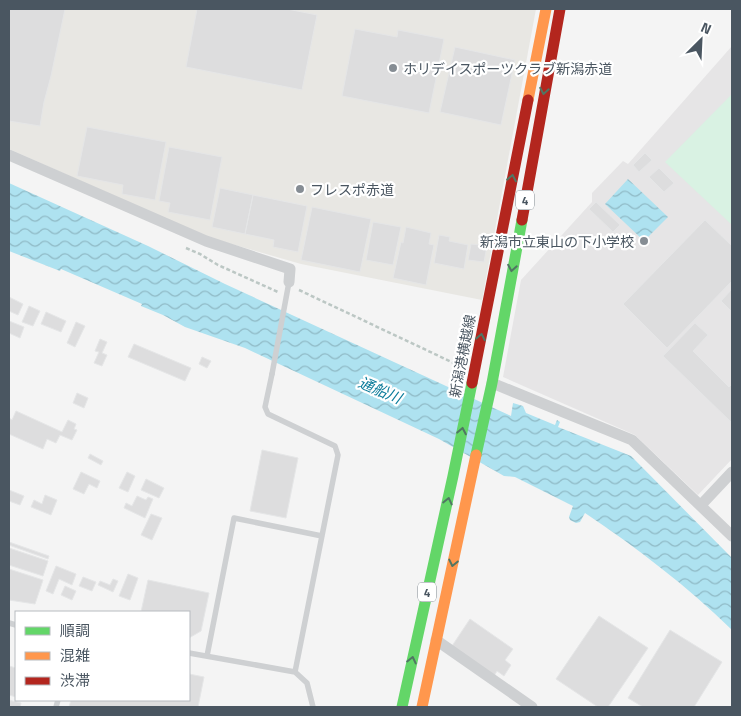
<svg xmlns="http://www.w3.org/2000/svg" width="741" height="716" font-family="'Titillium Web','Noto Sans JP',sans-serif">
<defs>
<pattern id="water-waves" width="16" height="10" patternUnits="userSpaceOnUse" patternTransform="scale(1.25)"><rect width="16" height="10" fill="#aee2f0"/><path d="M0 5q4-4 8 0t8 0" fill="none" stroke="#90bac6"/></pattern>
</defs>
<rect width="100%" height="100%" fill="#f4f4f4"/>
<path fill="#e8e7e3" d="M9,9H536L482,300L301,264L207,237L9,149Z"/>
<path fill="#e6e5e6" d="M732,46V459L698,495L635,435L503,377L521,280L592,202V193L623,161L628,164Z"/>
<path fill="#d9f2e3" d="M732,94V225L665,162Z"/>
<path fill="url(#water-waves)" d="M628,179L668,217L644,241L605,204Z
M9,183L148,246L225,284L511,416L513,403L523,406L526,413L555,425L557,420L560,422L558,427L631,456L732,558V630C687,586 637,548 585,513L580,522L576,523L570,520L569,517L573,506L515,477L504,476L439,439L245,348L185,327L163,315L141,306L142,304L61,269L60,271L9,251Z"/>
<path fill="#ddddde" stroke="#e5e6e7" d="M9,9H65L51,76L44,102L40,126L9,121Z
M197,9H287L317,15L302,90L186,67Z
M355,29L397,37L398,30L444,39L429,113L342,96Z
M455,47L515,60L501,125L440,112Z
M87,127L166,142L155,200L122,194L123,185L77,176Z
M169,147L222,157L210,220L168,212L170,203L159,201Z
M645,153L652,160L639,172L633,165Z
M659,168L674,183L664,192L649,177Z
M220,188L253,195L245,234L212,227Z
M253,195L307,206L298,252L273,247L274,240L245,234Z
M596,202L620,225L613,232L589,209Z
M312,207L371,219L360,272L301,260Z
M705,220L732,246V281L667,348L623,304Z
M373,222L401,227L393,265L366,260Z
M406,227L431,233L429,244L434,245L426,285L393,278L401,242L403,243Z
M439,235L450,237L449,241L468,245L464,269L434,263Z
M471,244L487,246L484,262L468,260Z
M732,289V312L721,301Z
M9,297L23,304L18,315L9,311Z
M29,306L40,311L33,326L22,322Z
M46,312L66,321L61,332L41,324Z
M9,321L24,327L20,338L9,333Z
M76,322L85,326L75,347L67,343Z
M695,323L708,335L693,351L729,387L732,384V423L663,356Z
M100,339L107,342L102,353L107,355L102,366L94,363L99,352L95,351Z
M134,344L191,368L185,381L128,357Z
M202,357L211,361L207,368L199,364Z
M77,393L88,398L84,408L73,403Z
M16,411L62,432L68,420L76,424L74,429L77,430L72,440L60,435L56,443L47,439L43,449L9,434V418L12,420Z
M262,450L298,458L286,518L250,511Z
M90,454L103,461L101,465L88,458Z
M81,472L100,481L97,488L89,484L84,494L73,489Z
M127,472L135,476L128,492L119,488Z
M146,479L164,488L159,498L141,490Z
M9,490L24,496L20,505L9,501Z
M45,495L57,500L51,515L31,507L34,500L42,504Z
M137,496L146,500L148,497L153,499L145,518L124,508L126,503L132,506Z
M151,514L162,518L152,540L141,535Z
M9,542L49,556L48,559L9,545Z
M9,548L48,561L43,576L9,565Z
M56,566L76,574L72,585L59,579L53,594L46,591Z
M9,569L43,580L35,604L9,600Z
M128,574L138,578L130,600L119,596Z
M83,577L96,582L92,591L79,586Z
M113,579L118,581L113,592L98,585L100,581L110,585Z
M148,580L209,593L201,631L189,638V612H141Z
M65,586L76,591L72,600L61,595Z
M599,616L648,648L608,707H598L556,679Z
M470,619L513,649L505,660L511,665L504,676L497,671L494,676L452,646Z
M670,630L722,662L694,707H643L628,698Z
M9,666L16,668V697L9,695Z
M189,674L204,677L198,707H69L71,700H189Z
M9,700L21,703L20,707H9Z"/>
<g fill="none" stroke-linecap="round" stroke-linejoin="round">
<path stroke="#bcc7c4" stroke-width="2.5" stroke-dasharray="4 2.5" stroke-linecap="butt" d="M186,248L200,254L218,265L278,292
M299,290L458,365"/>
<path stroke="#ced0d2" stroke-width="5.5" d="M272,374L265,407L268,414L335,446L338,455L295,672
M9,623L16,625
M189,653L295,672L307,683L313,707
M207,656L234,518L322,536
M56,707L58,700"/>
<path stroke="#ced0d2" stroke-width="11" d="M9,155L206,241L290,269L289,282
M492,383L632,440L732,536
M701,505L732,472
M436,640L532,707"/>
<path stroke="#63d668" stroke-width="11" d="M476,455L492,383L522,220
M402,707L453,476L472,383"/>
<path stroke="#ff974d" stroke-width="11" d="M528,100L546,9
M422,707L476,455"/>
<path stroke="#b3261e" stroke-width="11" d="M522,220L560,9
M472,383L528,100"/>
<path stroke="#ced0d2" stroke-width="5.5" d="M272,374L289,282"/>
</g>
<defs><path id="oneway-chevron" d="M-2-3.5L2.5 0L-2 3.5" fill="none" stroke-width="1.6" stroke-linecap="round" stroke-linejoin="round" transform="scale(1.25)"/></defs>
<g stroke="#507663">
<use href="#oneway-chevron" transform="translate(544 91) rotate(100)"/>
<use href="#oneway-chevron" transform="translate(512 178) rotate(-79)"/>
<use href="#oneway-chevron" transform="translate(512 268) rotate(100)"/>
<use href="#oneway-chevron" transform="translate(481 337) rotate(-79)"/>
<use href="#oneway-chevron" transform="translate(462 431) rotate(-79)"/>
<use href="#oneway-chevron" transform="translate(448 501) rotate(-77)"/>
<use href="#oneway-chevron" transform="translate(453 563) rotate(102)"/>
<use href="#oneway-chevron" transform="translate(412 660) rotate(-77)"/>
</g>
<g fill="#868d94" stroke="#fff" stroke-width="2">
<circle cx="393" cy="68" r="5"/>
<circle cx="300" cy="189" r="5"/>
<circle cx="644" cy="241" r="5"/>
</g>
<g text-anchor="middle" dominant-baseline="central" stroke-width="4.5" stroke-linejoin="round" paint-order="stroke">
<g fill="#fff" stroke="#808990" stroke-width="1">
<rect x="516" y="190.5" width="18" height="19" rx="4"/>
<rect x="418" y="582.5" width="18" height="19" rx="4"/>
</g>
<g font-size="12" font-weight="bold" fill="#4a5661">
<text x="525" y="200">4</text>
<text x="427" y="592">4</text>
</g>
<g font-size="14" fill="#4a5661" stroke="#fff" text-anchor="start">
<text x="403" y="68">ホリデイスポーツクラブ新潟赤道</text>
<text x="310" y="189">フレスポ赤道</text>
<text x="634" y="241" text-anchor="end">新潟市立東山の下小学校</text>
</g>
<g font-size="14" fill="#4a5661" stroke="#fff">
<text transform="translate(462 356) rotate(-79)">新潟港横越線</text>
</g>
<g font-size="15" font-style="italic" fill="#0c7c9b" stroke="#fff">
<text transform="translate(380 390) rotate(23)">通船川</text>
</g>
</g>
<rect width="741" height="716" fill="none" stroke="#4a5661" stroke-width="20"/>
<rect x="15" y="611" width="175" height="90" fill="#ffffff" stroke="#b7bbc0"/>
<rect x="25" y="627" width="25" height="8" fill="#63d668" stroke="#b7bbc0"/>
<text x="60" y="636" font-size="15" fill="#4a5661">順調</text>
<rect x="25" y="652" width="25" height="8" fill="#ff974d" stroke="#b7bbc0"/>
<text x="60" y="661" font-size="15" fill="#4a5661">混雑</text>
<rect x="25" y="677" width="25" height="8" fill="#b3261e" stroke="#b7bbc0"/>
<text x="60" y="686" font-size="15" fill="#4a5661">渋滞</text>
<g transform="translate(701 40) rotate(24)" stroke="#ffffff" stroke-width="4" paint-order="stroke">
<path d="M0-4L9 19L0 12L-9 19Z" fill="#4a5661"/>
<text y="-8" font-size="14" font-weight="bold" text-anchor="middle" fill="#4a5661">N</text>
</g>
</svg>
